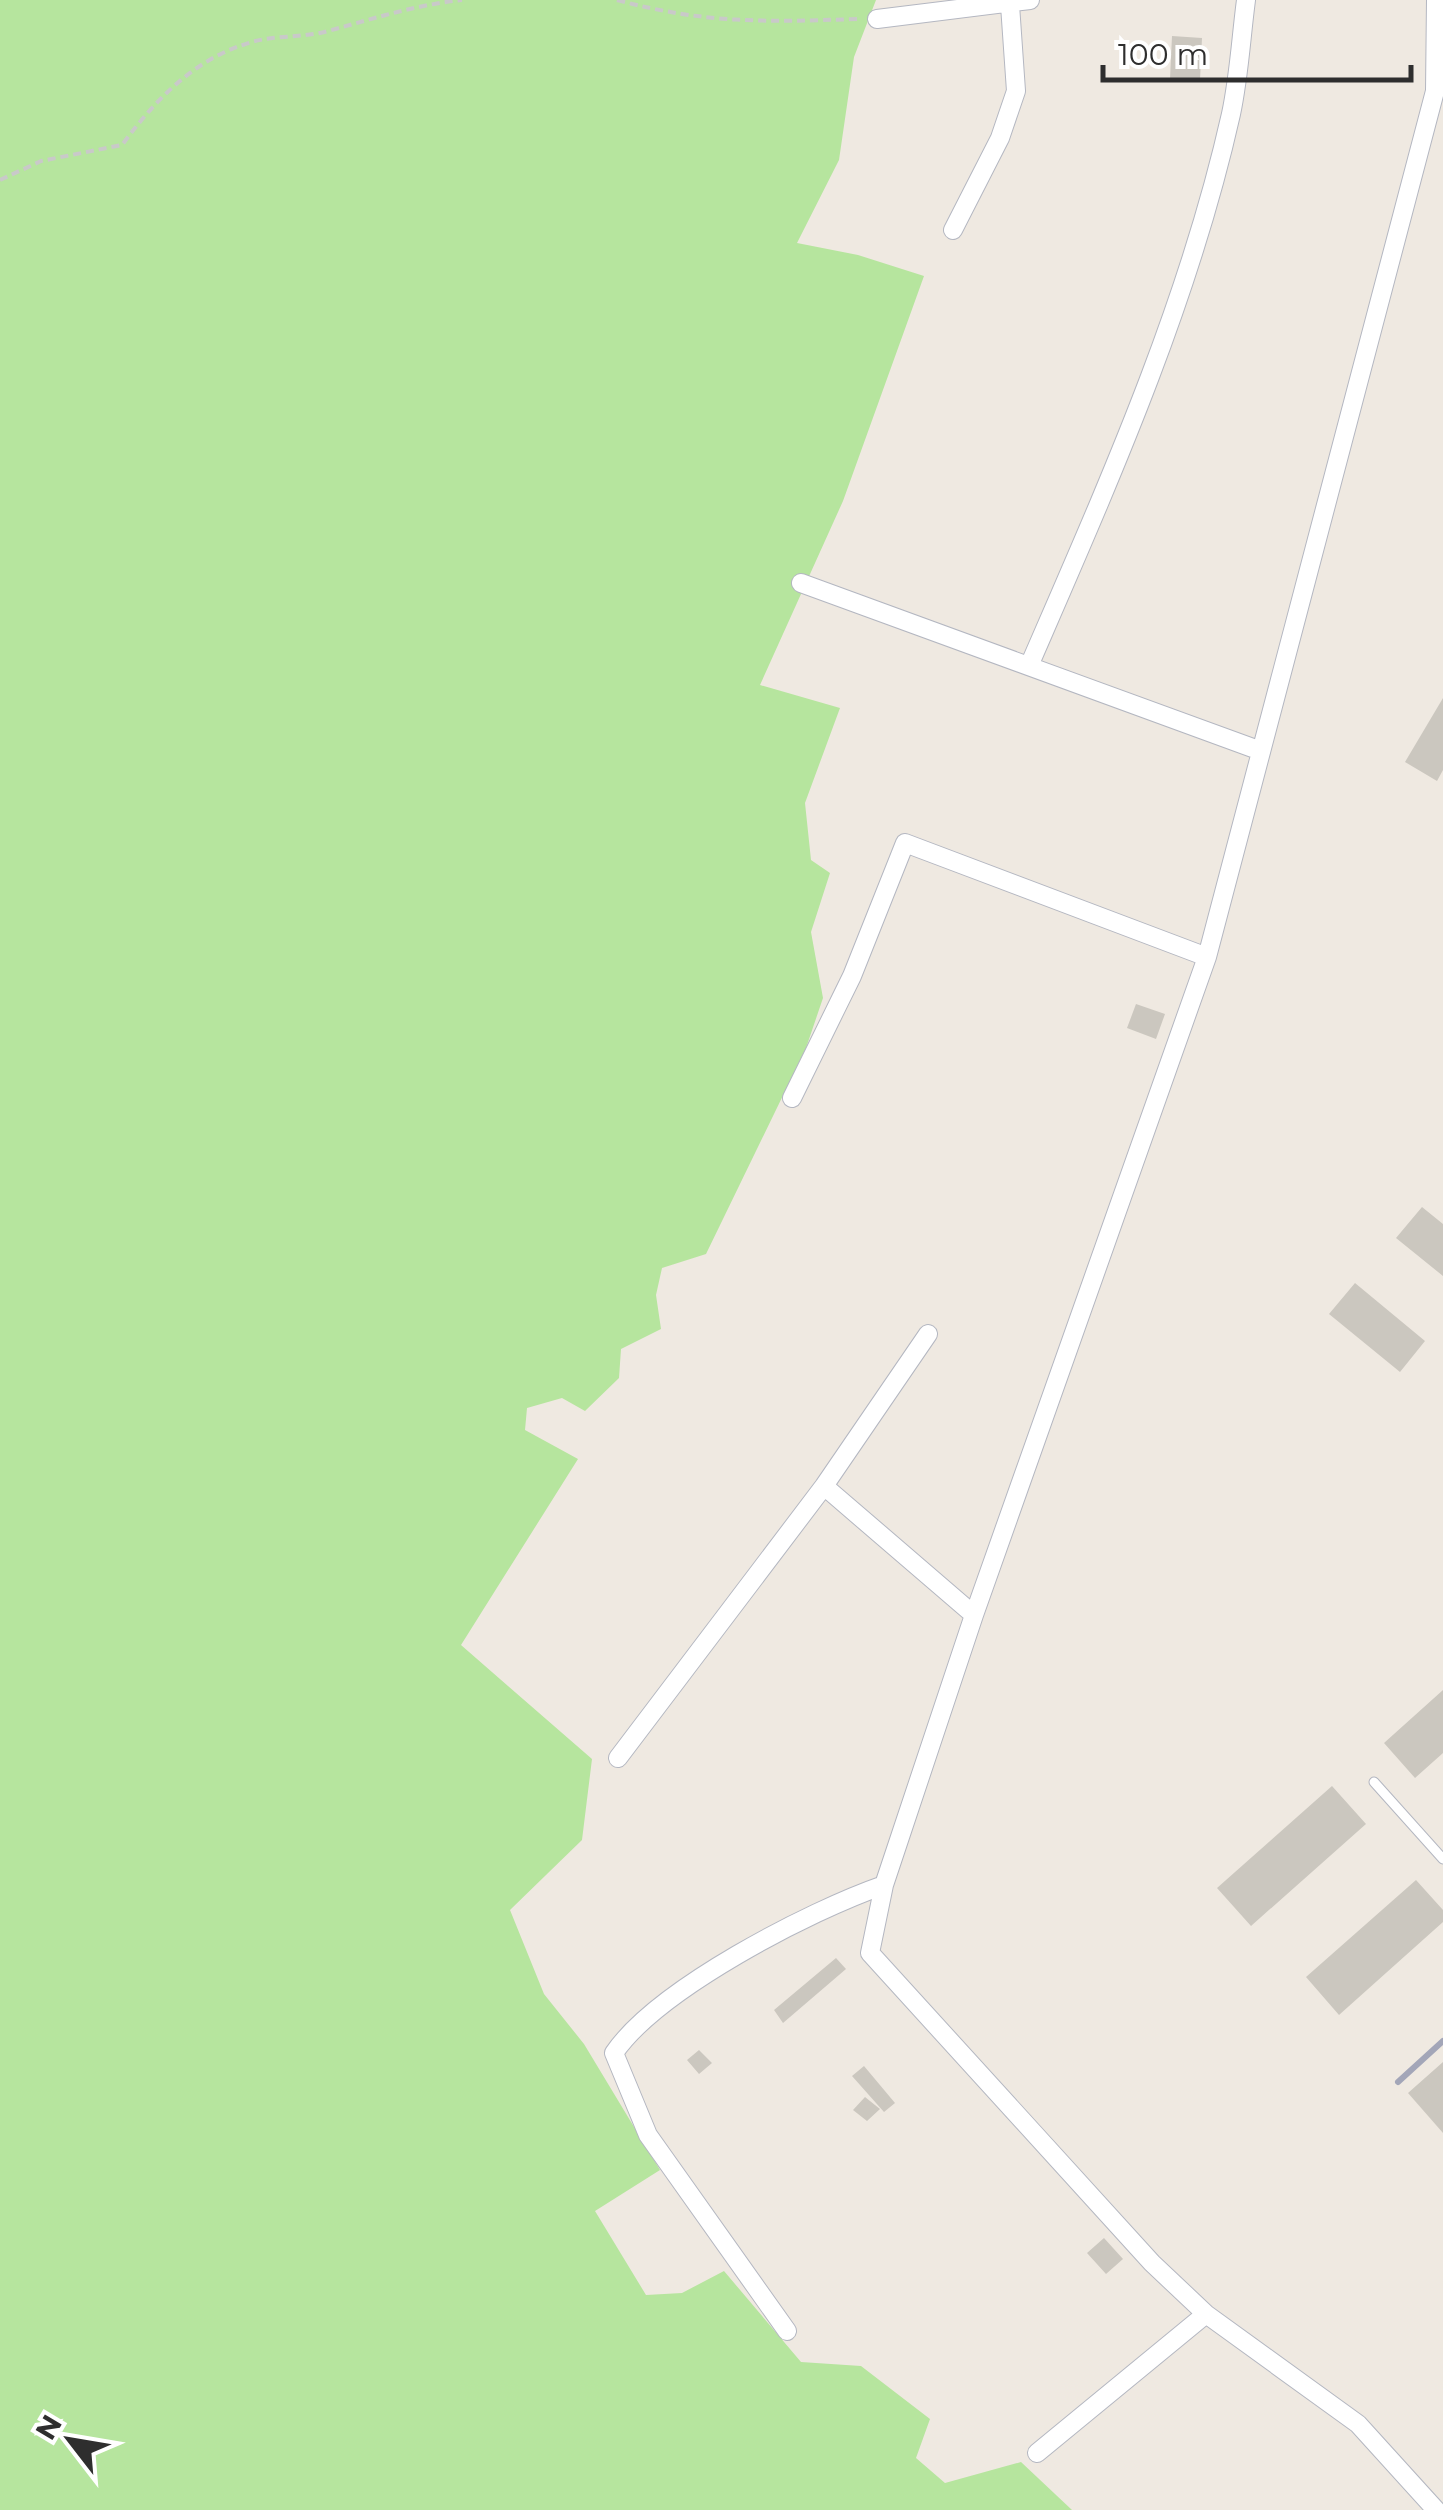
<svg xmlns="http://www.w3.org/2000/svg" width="1443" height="2510" font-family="Montserrat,sans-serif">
<rect width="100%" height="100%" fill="#efe9e1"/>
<path fill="#b6e59e" d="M0,0H876L854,57L839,160L797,243L858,255L924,276L843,501L760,685L840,708L805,803L811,860L830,873L811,932L823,998L806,1048L706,1254L662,1268L656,1295L661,1329L621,1349L619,1378L585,1411L562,1398L527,1408L525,1430L578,1459L461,1645L592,1759L582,1840L510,1910L544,1994L584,2044L660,2170L595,2211L646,2295L682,2293L724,2271L801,2362L861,2366L930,2419L916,2458L945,2483L1021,2462L1072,2510H0Z"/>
<path fill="#cbc7bf" d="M1172,36L1202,38L1200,80L1170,79Z
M1443,698V770L1437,781L1405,762Z
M1136,1004L1165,1014L1156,1039L1127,1028Z
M1422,1207L1443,1224V1276L1396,1238Z
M1355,1283L1425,1341L1400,1372L1329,1314Z
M1443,1690V1753L1415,1778L1384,1743Z
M1332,1786L1366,1824L1251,1926L1217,1888Z
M1416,1880L1443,1910V1922L1339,2015L1306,1977Z
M836,1958L846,1969L783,2023L774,2010Z
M699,2050L712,2063L699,2074L687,2060Z
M1443,2062V2133L1408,2093Z
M864,2066L895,2103L884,2112L852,2076Z
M865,2097L880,2109L867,2121L853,2110Z
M1104,2238L1123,2259L1106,2274L1087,2253Z"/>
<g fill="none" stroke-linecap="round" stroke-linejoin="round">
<defs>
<path id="service" d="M1374,1782L1443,1859"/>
<path id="minor" d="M1436,0L1435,91L1207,957L974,1615L884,1885L870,1953L1152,2263L1206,2314L1358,2424L1436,2510
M877,19L1030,0
M953,230L1000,138L1016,91L1010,5
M801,583L1261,751
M1029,666C1107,486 1188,306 1231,114C1239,77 1241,38 1246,0
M792,1098L852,976L905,843L1207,957
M824,1486L974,1615
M618,1758L824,1486L928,1334
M787,2331L648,2135L614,2053C658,1989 809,1911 884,1885
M1037,2453L1206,2314"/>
</defs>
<use href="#service" stroke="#b4b7c1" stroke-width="11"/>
<use href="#minor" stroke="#b4b7c1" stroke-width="20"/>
<path stroke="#c9c9c9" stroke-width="4" stroke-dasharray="8 5" stroke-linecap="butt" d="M617,0C706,24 766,22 857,19
M0,180L41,161L122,145C156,99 195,58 252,42C276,35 303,38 328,31C373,19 414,5 462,0"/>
<use href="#service" stroke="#fff" stroke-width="9"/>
<use href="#minor" stroke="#fff" stroke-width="18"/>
<path stroke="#a3a6b8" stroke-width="6" d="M1398,2082L1443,2041"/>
</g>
<g transform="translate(70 2440) rotate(301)" stroke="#ffffff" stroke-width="8" paint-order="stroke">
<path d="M0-8L18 38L0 25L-18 38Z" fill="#2e2e2e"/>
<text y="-15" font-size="28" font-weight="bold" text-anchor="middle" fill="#2e2e2e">N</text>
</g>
<path d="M1103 65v15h308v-15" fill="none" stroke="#2e2e2e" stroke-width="5"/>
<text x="1118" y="65" font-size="30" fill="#2e2e2e" stroke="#ffffff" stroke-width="8" paint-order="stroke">100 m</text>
</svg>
